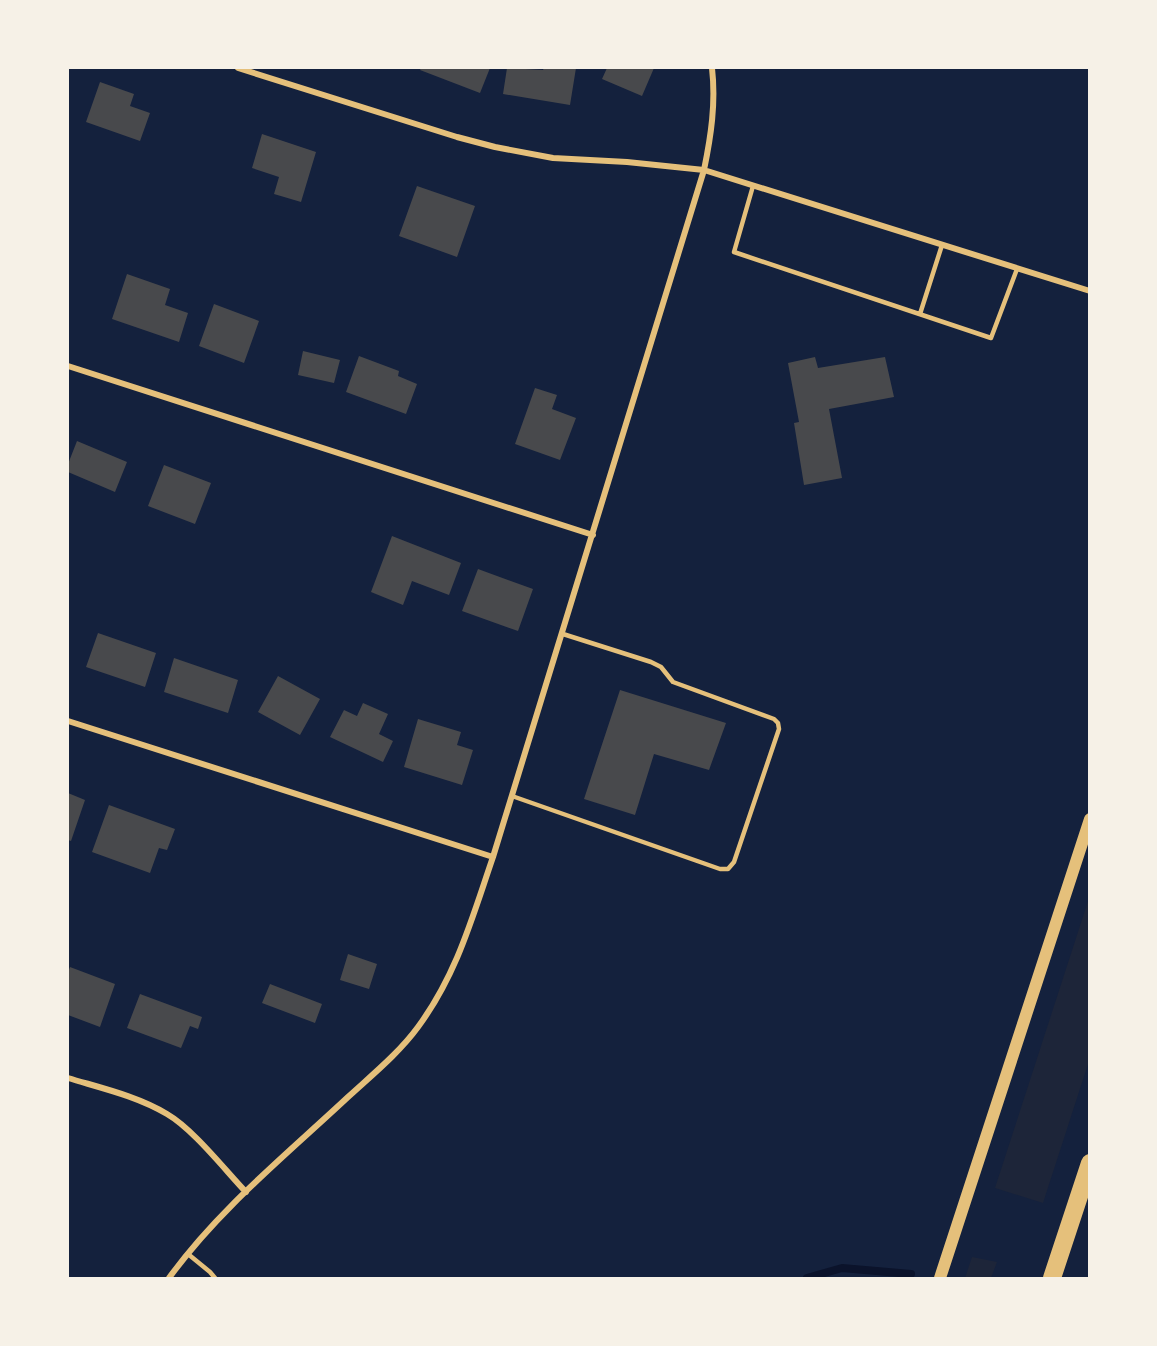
<svg xmlns="http://www.w3.org/2000/svg" width="1157" height="1346" font-family="Montserrat,sans-serif">
<rect width="100%" height="100%" fill="#14213d"/>
<path fill="#1d2539" d="M1089,898V1061L1043,1203L995,1188Z
M972,1257L997,1262L991,1278H965Z"/>
<g fill="none" stroke-linecap="round" stroke-linejoin="round">
<path stroke="#0b132b" stroke-width="8" d="M807,1278L842,1268L911,1274"/>
</g>
<path fill="#48494c" d="M421,68H490L480,93L420,70Z
M507,68L543,70L544,68H576L570,105L503,94Z
M607,68H654L642,96L602,79Z
M100,82L134,94L130,106L150,113L140,141L86,122Z
M262,134L316,152L301,202L274,194L279,177L252,168Z
M417,186L475,206L457,257L399,236Z
M127,274L170,289L165,305L188,313L179,342L112,319Z
M214,304L259,321L244,363L199,346Z
M303,351L340,360L334,383L298,375Z
M359,356L399,371L398,376L417,384L406,414L346,392Z
M815,357L818,368L885,357L894,397L829,409L842,478L804,485L794,423L799,422L788,363Z
M535,388L557,395L552,409L576,418L560,460L515,444Z
M77,441L127,462L115,492L68,472V464Z
M164,465L211,483L195,524L148,506Z
M392,536L461,563L449,595L412,581L403,605L371,592Z
M478,569L533,589L518,631L462,611Z
M98,633L156,653L145,687L86,667Z
M174,658L238,680L228,713L164,692Z
M278,676L320,699L300,735L258,712Z
M620,690L726,723L709,770L654,754L635,815L584,799Z
M363,703L388,714L379,734L393,741L383,762L330,737L344,710L357,716Z
M418,719L461,732L457,745L473,750L462,785L404,767Z
M68,793L85,800L71,841L68,840Z
M109,805L175,829L167,850L159,848L150,873L92,852Z
M348,954L377,964L369,989L340,980Z
M70,967L115,984L100,1027L68,1015V972Z
M270,984L322,1004L315,1023L262,1003Z
M140,994L202,1017L198,1029L190,1026L181,1048L127,1028Z"/>
<g fill="none" stroke-linecap="round" stroke-linejoin="round">
<path stroke="#e5c07b" stroke-width="4.5" d="M753,186L734,252L991,338L1017,269
M920,314L942,245
M512,796L720,869H728L734,862L779,729L778,723L774,719L673,682L661,667L651,662L563,634
M188,1254L210,1272L215,1278"/>
<path stroke="#e5c07b" stroke-width="6" d="M238,68L457,137L495,147L553,158L627,162L704,170L1090,291
M68,366L593,535
M68,721L493,857
M68,1078C101,1088 137,1096 167,1114C193,1129 225,1170 246,1192
M169,1278C218,1210 286,1155 348,1097C372,1075 399,1053 418,1027C457,974 472,918 493,857L704,170C711,136 716,103 712,68"/>
<path stroke="#e5c07b" stroke-width="12" d="M940,1278L1090,819"/>
<path stroke="#e5c07b" stroke-width="18" d="M1052,1278L1090,1163"/>
</g>
<rect width="1157" height="1346" fill="none" stroke="#f6f1e7" stroke-width="138"/>
</svg>
